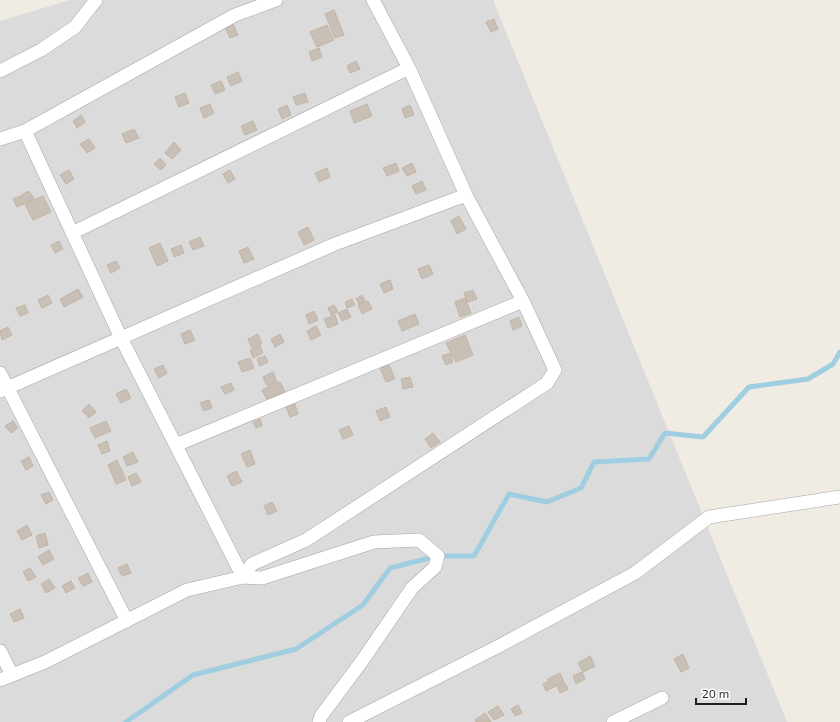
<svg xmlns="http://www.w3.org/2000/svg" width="840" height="722" font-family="'Exo 2',sans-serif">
<rect width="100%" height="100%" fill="#f0ece3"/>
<path fill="#dcdbdb" d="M70,0H493L787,722H0V21Z"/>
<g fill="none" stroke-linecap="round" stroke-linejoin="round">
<path stroke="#a0cee1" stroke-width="5" d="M126,722L193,675L296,649L363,605L390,568L438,556H474L509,494L547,502L581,488L594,462L649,459L665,433L703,437L749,387L808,379L833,364L840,352"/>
</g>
<path fill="#c8bfb6" stroke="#c3b4a4" d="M334,10L344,35L335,38L325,14Z
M494,19L498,29L491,32L486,22Z
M233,24L238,35L230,38L225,28Z
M327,25L334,40L317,47L310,32Z
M319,48L322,57L312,61L309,52Z
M356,61L360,69L350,73L347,66Z
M238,72L242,81L231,86L227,77Z
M221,81L225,90L215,94L211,85Z
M185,93L189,103L179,107L175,97Z
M305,93L308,102L296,105L293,97Z
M210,104L214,113L204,118L200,108Z
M367,104L372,116L354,123L350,111Z
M287,105L291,115L282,119L278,109Z
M410,105L414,115L405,118L402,109Z
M81,115L85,122L77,128L73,121Z
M253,121L257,130L245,135L241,126Z
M134,129L139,138L126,143L122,134Z
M89,139L95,148L87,153L80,144Z
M174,142L181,150L172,159L165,153Z
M160,158L166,165L161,170L154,164Z
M396,163L399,171L387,176L383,168Z
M412,163L416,172L407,176L402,168Z
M327,168L330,177L319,182L315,173Z
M69,170L74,179L66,184L60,175Z
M230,170L235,179L228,183L223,174Z
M422,181L426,190L416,194L412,186Z
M29,191L34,199L25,203L21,195Z
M20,196L24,204L17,207L13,199Z
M43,196L51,212L33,220L25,204Z
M459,216L466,229L457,234L451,221Z
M308,227L314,240L304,245L298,232Z
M200,237L204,246L193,250L189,242Z
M59,241L63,249L55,253L51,245Z
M160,243L168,261L157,266L149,248Z
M181,245L184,253L174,257L171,249Z
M248,247L254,259L244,263L239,251Z
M116,261L120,268L111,273L107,265Z
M429,265L433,274L422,279L418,269Z
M390,280L393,289L384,293L380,284Z
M78,289L83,297L64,307L60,299Z
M473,290L477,299L467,302L464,293Z
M48,295L52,303L42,308L38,300Z
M362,295L365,301L359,304L356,299Z
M465,298L471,313L460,317L455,302Z
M352,299L355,305L347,308L345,302Z
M368,301L372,309L362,314L358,305Z
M25,305L28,313L20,316L16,308Z
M334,305L338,312L331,315L328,308Z
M347,309L351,317L342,321L338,313Z
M314,311L318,320L309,324L306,315Z
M415,314L419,324L402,331L398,321Z
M335,315L338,324L328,328L324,319Z
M519,317L522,326L513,330L510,321Z
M316,326L321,335L311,340L307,331Z
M8,327L12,335L2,340L0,331Z
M190,330L195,340L185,344L181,334Z
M258,334L262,344L252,348L248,339Z
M280,334L284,342L275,347L271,339Z
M465,335L473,355L456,362L446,343Z
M260,346L263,353L253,358L250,350Z
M450,353L453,362L446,365L442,356Z
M265,356L268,362L260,366L257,359Z
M250,358L254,368L242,372L238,362Z
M163,365L167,373L159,378L154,369Z
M389,365L395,379L386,382L380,368Z
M273,372L277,382L267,386L263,377Z
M410,377L413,387L403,389L401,379Z
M280,382L285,392L267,400L262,390Z
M231,383L234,390L225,394L221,387Z
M126,389L131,398L121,403L116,394Z
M209,400L212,408L204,411L200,403Z
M89,404L96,412L89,418L82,411Z
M295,404L298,414L290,417L286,407Z
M386,407L390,417L380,421L376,411Z
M260,419L262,426L256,428L253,422Z
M13,421L18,428L11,433L5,426Z
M106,421L111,431L95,438L90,428Z
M349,426L353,435L343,439L339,430Z
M433,433L440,442L431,448L425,439Z
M107,441L110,451L102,454L98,445Z
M250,450L255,464L247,467L241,454Z
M133,452L138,462L127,466L123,457Z
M29,457L33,466L26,470L21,461Z
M117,460L126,480L116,484L108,465Z
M236,471L242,482L232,486L227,476Z
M136,473L141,482L132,486L128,477Z
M49,492L53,500L46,504L41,495Z
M272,502L277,511L268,515L264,506Z
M27,525L32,535L22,540L17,531Z
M45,533L48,545L39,548L36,536Z
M49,550L54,559L43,565L38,557Z
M127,564L131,573L122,576L118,568Z
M30,568L36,577L28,581L23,572Z
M88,573L92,582L83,586L78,578Z
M49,579L55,588L46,593L41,584Z
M71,581L75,588L66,593L62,586Z
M20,609L24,618L14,622L10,614Z
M683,654L689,668L681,672L674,659Z
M590,656L595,666L583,672L578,663Z
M582,672L585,679L576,684L573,676Z
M560,673L564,682L546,691L543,684L549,681L548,679Z
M565,683L568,689L560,693L557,687Z
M518,705L522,713L515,716L511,709Z
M498,706L504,715L494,720L488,712Z
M485,713L491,722H476L475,720Z"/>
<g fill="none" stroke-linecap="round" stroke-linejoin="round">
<defs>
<path id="minor" d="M0,71L41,50L75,27L96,0
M25,131L121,338L243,577L262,578L374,542L419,540L438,556L435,567L412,588L362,661L321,716L319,722
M0,139L25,131L235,15L276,0
M72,233L409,68
M0,373L127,621
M0,391L335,244L466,195
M176,445L523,301
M0,651L12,675
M0,680L45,662L187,590L243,577L252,564L306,540L547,383L555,370L523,301L466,195L409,68L373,0
M349,722L497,647L635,573L709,517L840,497
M613,722L662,698"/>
</defs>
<use href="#minor" stroke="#a5a5a5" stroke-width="14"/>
<use href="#minor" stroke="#fff" stroke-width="13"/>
</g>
<path d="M696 698v6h50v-6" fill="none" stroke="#1e1e1e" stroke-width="2"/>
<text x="702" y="698" font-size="12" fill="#1e1e1e" stroke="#ffffff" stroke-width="3" paint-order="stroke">20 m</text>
</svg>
